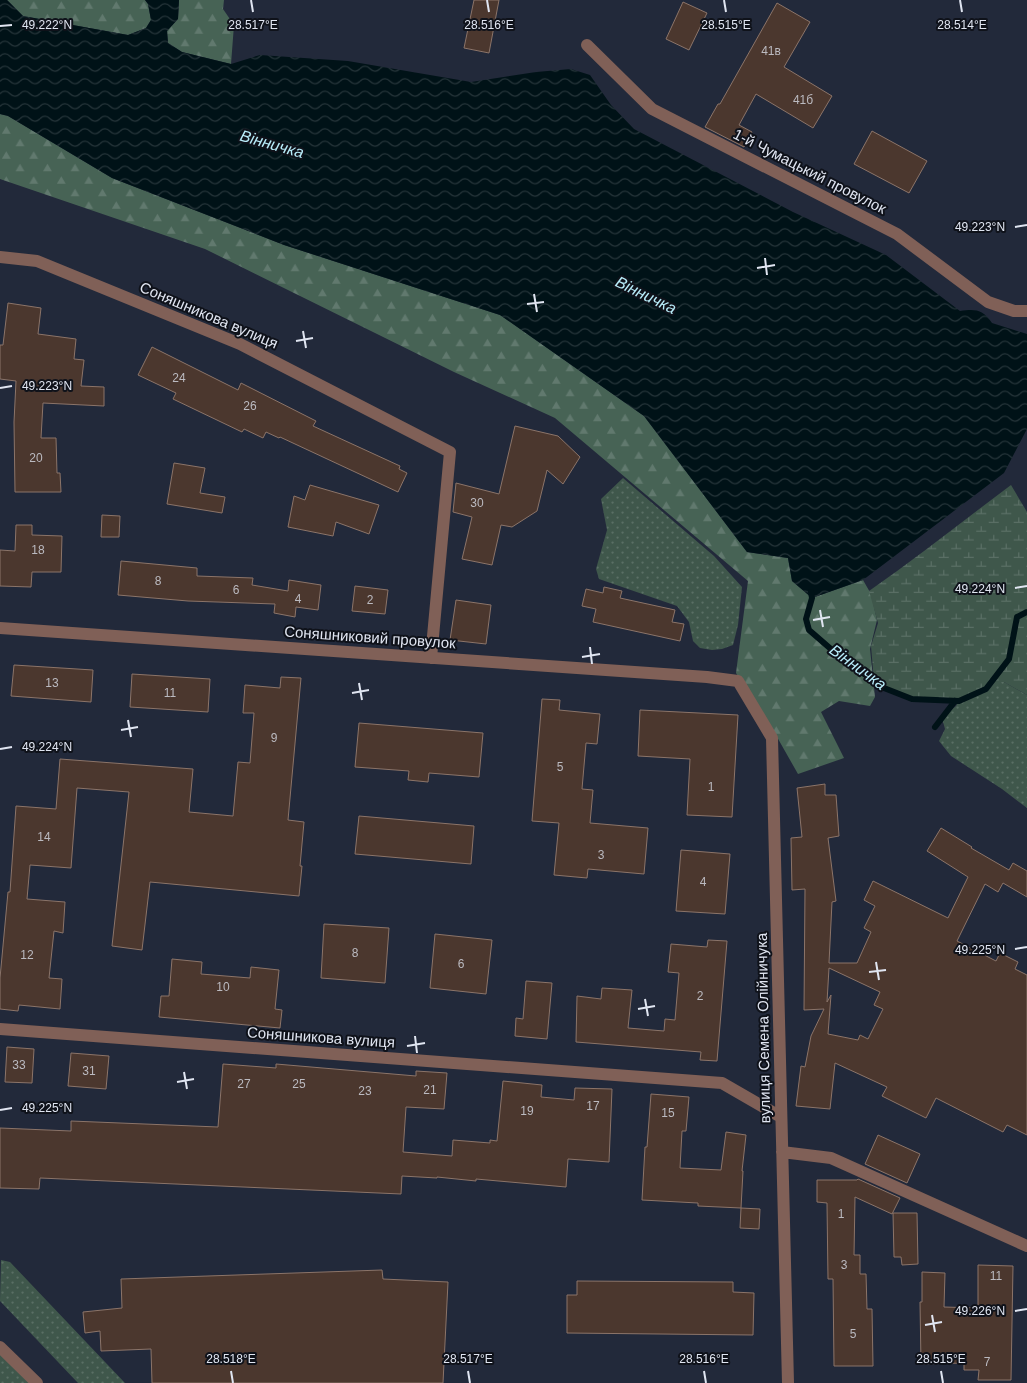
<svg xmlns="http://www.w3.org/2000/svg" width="1027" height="1383" font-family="Helvetica,sans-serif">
<defs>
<pattern id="green-dots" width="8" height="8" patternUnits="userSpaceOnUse" patternTransform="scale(1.25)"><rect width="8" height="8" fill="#3f574b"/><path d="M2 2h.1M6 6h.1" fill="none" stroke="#5a6f65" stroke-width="1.8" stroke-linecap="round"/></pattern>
<pattern id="forest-firs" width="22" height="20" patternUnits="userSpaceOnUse" patternTransform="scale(1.25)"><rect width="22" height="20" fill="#476355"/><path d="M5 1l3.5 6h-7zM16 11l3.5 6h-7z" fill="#61796e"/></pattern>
<pattern id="wetland-marsh" width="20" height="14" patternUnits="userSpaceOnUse" patternTransform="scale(1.25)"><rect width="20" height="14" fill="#3f574b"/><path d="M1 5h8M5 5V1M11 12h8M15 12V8" fill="none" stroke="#5a6f65"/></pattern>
<pattern id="water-waves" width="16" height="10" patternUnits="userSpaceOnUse" patternTransform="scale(1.25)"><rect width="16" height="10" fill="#001217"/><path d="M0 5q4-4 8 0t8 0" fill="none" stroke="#253439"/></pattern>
</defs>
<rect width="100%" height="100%" fill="#22293a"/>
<path fill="url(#green-dots)" d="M623,478L714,556L742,587L738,625L733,645L722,649L712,650L700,648L693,641L689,622L677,606L599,579L596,569L607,530L601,499Z
M993,682H1004L1027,695V808L1002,789L951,756L939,741L945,729L942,718L956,706L959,701Z
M1,1260L10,1262L125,1383H78L0,1301Z
M0,1349L35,1383H0Z"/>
<path fill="url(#forest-firs)" d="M7,0H145L148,4L151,20L146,28L128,35L23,16Z
M179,0H224L223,9L234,25L231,64L182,52L168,43L167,31L178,19Z
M0,114L8,116L112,178L284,245L500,315L644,416L747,552L788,558L792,581L812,598L863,580L871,594L877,620L870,649L875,697L870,706L839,701L821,712L844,758L798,774L777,737L736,673L748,581L555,418L454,372L205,249L0,179Z"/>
<path fill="url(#wetland-marsh)" d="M1011,485L1027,512V695L1004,682H993L959,701L912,699L881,686L874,681L871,646L878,623L869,591C918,557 964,520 1011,485Z"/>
<path fill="url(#water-waves)" d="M0,0H7L23,16L128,35L146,28L151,20L148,4L145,0H179L178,19L167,31L168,43L182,52L231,64L260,55L348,61L471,82L536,72L571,69L590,75L611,105L634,129L793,212L886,255L960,311C975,309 983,309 992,323L1027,334V429L1004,473L863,580L812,598L792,581L788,558L747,552L644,416L500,315L284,245L112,178L8,116L0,114Z"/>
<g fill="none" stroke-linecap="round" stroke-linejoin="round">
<path stroke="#001217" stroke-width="6" d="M811,592L812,598L806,619L809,630L839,656L884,688L912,699L959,701L986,689L1009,659L1017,617L1027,612
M935,727L955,701"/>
</g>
<path fill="#4b372e" stroke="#8b7469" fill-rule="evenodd" d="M474,0H499L489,53L464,48Z
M683,2L707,13L689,50L666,39Z
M777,3L810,22L784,67L832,96L813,128L756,94L739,125L752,132L744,147L705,127L718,104H720Z
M872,131L927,161L909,193L854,164Z
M8,303L41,308L38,334L76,339L74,359L84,360L81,386L104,387V406L43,403L41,438H56L57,473H60L61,492H15L14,422L16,381L0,379V345H3Z
M152,347L238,390L241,383L316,421L313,426L400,466L399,469L407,473L398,492L280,437L279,438L266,432L263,438L244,429L242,432L173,399L176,393L138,375Z
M515,426L558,436L580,457L563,484L547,470L537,511L512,527L501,525L492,565L462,559L472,517L453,512L456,483L499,494Z
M174,463L205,468L200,493L225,497L222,513L167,504Z
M310,485L379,505L369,534L336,522L333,536L288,527L294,496L305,500Z
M102,515L120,516L119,537H101Z
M16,525H32V535L62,536L61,572H32L31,587L0,586V550L15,551Z
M121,561L197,568V576L253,578L252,585L288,591L289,580L321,585L318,610L296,607L295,617L274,613L275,604L188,601L118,595Z
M355,586L388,590L385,614L352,611Z
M604,587L622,591L620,598L675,610L672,622L684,624L680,641L593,622L596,609L582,606L586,589L603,593Z
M456,600L491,605L486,644L450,640Z
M14,665L93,670L91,702L11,696Z
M132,674L210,679L208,712L130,707Z
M281,677L301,678L288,820L304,822L300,866H302L299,896L150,882L142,950L112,946L129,792L77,788L71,868L30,865L27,899L65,902L63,933L54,931L49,978L62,979L60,1009L19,1005L18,1011L0,1009V978L8,892H10L16,806L56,809L60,759L193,769L189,812L233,816L238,762L250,763L254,713H243L245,685L280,688Z
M542,699L560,700L559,710L600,714L597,744L586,743L582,789L593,790L590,823L648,828L644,874L588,869L587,878L554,875L559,823L532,821Z
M640,710L738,715L732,817L687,815L690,759L638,756Z
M359,723L483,733L479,777L429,773L428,782L408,780L409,771L355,767Z
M825,784V795H836L839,836L828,838L836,901L832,902L829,963H857L871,932L864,928L875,906L864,900L873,881L948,918L968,877L927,851L941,828L972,847L971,848L1009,870L1013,863L1027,871V897L1003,883L998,892L985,884L957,941L996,961L1000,953L1018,962L1015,969L1027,975V1135L1007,1125L1003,1132L936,1098L926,1118L882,1096L887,1087L835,1063L830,1109L796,1106L801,1066L805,1067L811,1036L824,1009L804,1010L805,889L792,890L791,838L802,837L797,788ZM829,968L880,992L874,1005L883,1009L868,1039L860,1035L858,1040L828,1034L831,995L827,1002Z
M359,816L474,826L471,864L355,854Z
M681,850L730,854L725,914L676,911Z
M324,924L389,928L385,983L321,978Z
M435,934L492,940L486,994L430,988Z
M708,940L727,941L717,1061L700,1060L701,1052L576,1042L577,996L601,999L602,988L632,990L628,1028L664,1031L665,1019L675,1020L679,973L668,972L671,944L707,947Z
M172,959L202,962L201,974L250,978L251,967L279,970L275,1009L282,1010L280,1028L159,1017L161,996H169Z
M526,981L552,983L547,1039L515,1036L516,1018L523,1019Z
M7,1047L34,1049L32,1083L5,1082Z
M71,1053L109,1056L106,1089L68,1086Z
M223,1064L276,1068V1064L416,1076V1071L447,1073L444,1109L406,1107L403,1152L452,1156L453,1140L490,1143V1140L497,1141L503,1081L542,1085L541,1097L574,1100L575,1088L612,1089L609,1162L568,1159L566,1187L476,1179V1181L437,1177V1178L402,1176L401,1194L40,1178L39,1189L0,1188V1128L71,1131V1121L218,1127Z
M651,1094L689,1097L686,1131H682L680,1168L721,1170L726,1132L746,1135L742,1171H743L741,1208L698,1206V1203L642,1200L645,1147H647Z
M878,1135L920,1154L907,1183L865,1164Z
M858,1179L900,1198L892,1214L855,1197L854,1255H860V1274H866L867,1309H872L873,1366H834L833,1279H828L827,1203L817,1202V1180H857Z
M741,1208L760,1209L759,1229L740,1228Z
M893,1213H917L918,1264L902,1265L901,1257H894Z
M978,1265L1013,1266L1011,1380H978L979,1370H964V1363L921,1364L920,1302H922V1272L945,1273L944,1307L978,1308Z
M382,1270L383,1279L448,1282L443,1383H152L151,1349L101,1351L100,1331L85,1333L83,1312L122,1308L121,1279Z
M577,1281L733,1282V1292L754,1293L753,1335L567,1333V1295H577Z"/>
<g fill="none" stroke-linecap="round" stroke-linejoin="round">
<path stroke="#806057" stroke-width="12" d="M587,45L652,109L897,234L988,302L1014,311H1027
M0,257L37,261L240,344L450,452L431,658
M0,628L707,677L738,681L772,738L788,1383
M0,1029L722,1083L781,1117
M782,1152L831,1158L1027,1246
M0,1347L37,1383"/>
</g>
<path fill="none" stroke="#e0e5f1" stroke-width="2" d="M251,0L253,12M487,0L489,12M724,0L726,12M960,0L962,12M0,26L12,25M1015,227L1027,225M765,258L767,275M757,268L775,265M534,294L537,312M527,304L544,302M303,331L306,348M296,341L313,338M0,388L12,386M1015,588L1027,586M820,610L823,627M813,620L830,617M590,647L592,664M582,657L600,654M359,683L362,700M352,693L369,690M128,720L131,737M121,730L138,727M0,749L12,747M1015,949L1027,947M876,962L879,980M869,972L886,970M645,999L648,1016M638,1009L655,1006M415,1036L417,1053M407,1046L425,1043M184,1072L187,1089M177,1082L194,1079M0,1110L12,1108M1015,1311L1027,1309M932,1315L935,1332M925,1325L942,1322M231,1371L233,1383M468,1371L470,1383M704,1371L706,1383M941,1371L943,1383"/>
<g text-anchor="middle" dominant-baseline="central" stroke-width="4" stroke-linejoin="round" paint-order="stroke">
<g font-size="12" fill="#bbbac0">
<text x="771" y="51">41в</text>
<text x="803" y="100">41б</text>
<text x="179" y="378">24</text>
<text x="250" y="406">26</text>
<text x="36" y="458">20</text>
<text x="477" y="503">30</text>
<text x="38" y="550">18</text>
<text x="158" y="581">8</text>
<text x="236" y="590">6</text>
<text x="298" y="599">4</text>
<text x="370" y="600">2</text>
<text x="52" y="683">13</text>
<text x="170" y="693">11</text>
<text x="274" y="738">9</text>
<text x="560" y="767">5</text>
<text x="711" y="787">1</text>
<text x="44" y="837">14</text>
<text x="601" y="855">3</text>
<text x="703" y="882">4</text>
<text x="355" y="953">8</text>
<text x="27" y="955">12</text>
<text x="461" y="964">6</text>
<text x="223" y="987">10</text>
<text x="700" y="996">2</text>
<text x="19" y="1065">33</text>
<text x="89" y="1071">31</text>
<text x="244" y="1084">27</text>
<text x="299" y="1084">25</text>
<text x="430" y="1090">21</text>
<text x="365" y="1091">23</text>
<text x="593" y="1106">17</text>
<text x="527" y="1111">19</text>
<text x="668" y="1113">15</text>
<text x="841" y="1214">1</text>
<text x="844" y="1265">3</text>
<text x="996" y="1276">11</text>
<text x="853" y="1334">5</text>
<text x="987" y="1362">7</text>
</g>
<g font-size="15" fill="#e0e5f1" stroke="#0f121a">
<text transform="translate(810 171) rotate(27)">1-й Чумацький провулок</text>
<text transform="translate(209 315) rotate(23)">Соняшникова вулиця</text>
<text transform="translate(370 637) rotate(4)">Соняшниковий провулок</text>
<text transform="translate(763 1028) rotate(-91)">вулиця Семена Олійничука</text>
<text transform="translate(321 1037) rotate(4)">Соняшникова вулиця</text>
</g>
<g font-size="16" font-style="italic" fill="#b8ecf9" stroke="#0f121a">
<text transform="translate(272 144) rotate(16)">Вінничка</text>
<text transform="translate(646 295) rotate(26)">Вінничка</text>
<text transform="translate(858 667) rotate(36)">Вінничка</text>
</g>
</g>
<g font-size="12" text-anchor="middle" fill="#e0e5f1" stroke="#0f121a" stroke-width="4" stroke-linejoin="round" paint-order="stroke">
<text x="47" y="29">49.222°N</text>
<text x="253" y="29">28.517°E</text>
<text x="489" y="29">28.516°E</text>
<text x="726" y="29">28.515°E</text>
<text x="962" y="29">28.514°E</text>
<text x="980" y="231">49.223°N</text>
<text x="47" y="390">49.223°N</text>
<text x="980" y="593">49.224°N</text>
<text x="47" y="751">49.224°N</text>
<text x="980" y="954">49.225°N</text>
<text x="47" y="1112">49.225°N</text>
<text x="980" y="1315">49.226°N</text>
<text x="231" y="1363">28.518°E</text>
<text x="468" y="1363">28.517°E</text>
<text x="704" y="1363">28.516°E</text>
<text x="941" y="1363">28.515°E</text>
</g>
</svg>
